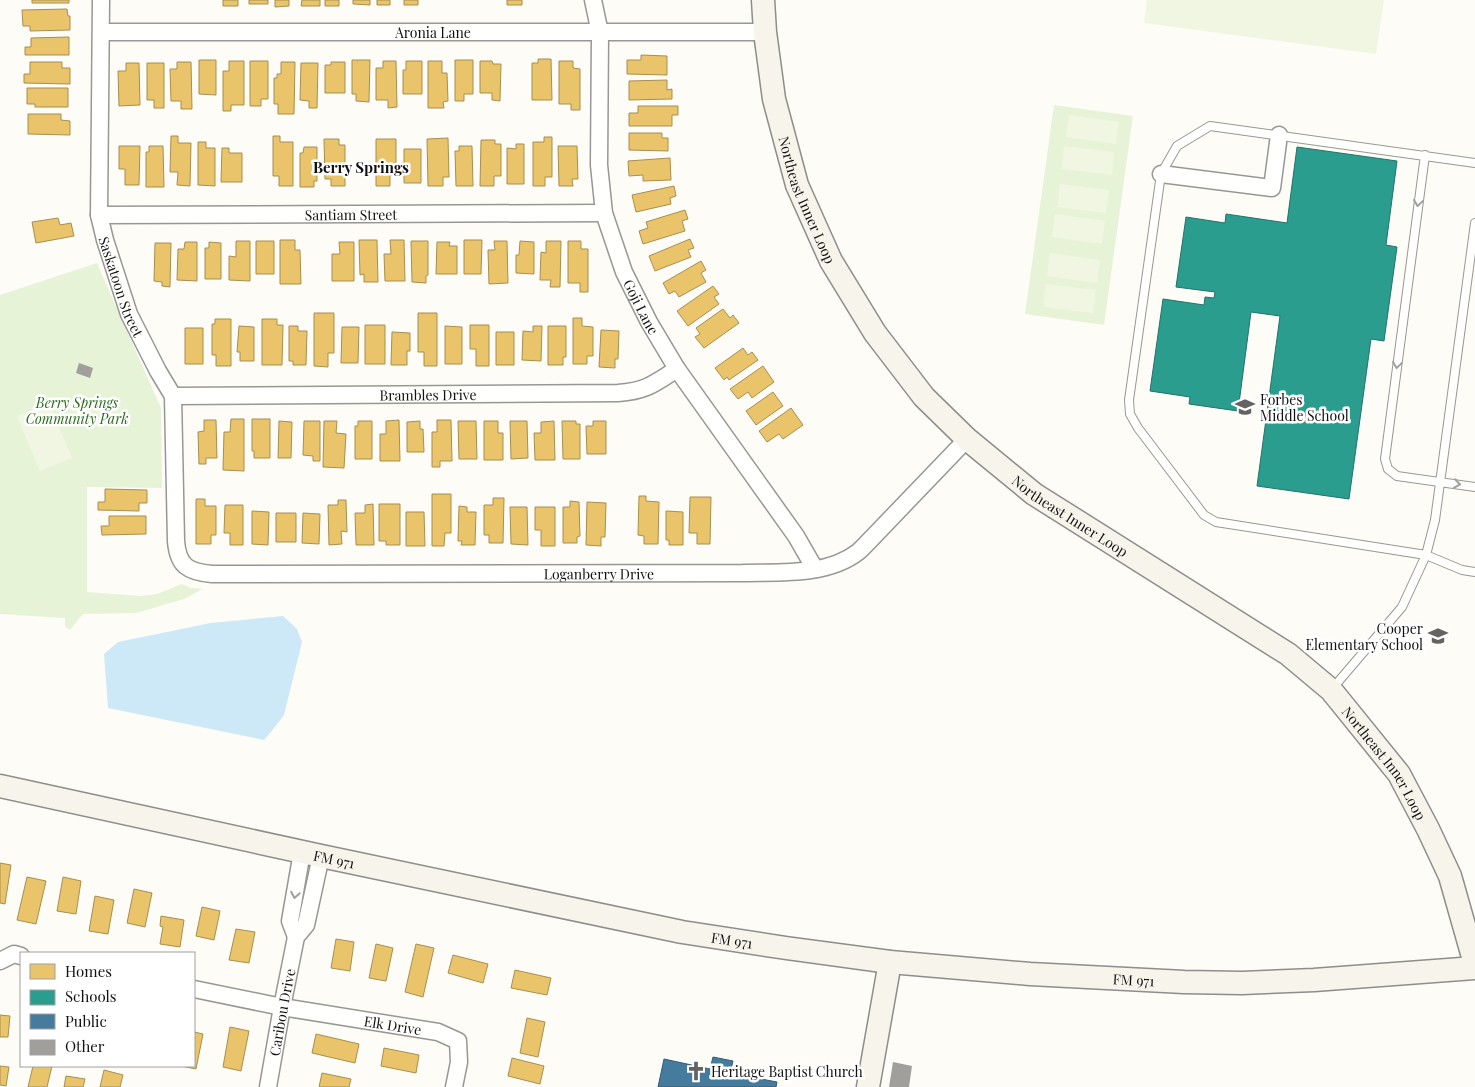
<svg xmlns="http://www.w3.org/2000/svg" width="1475" height="1087" font-family="'Playfair Display',serif">
<rect width="100%" height="100%" fill="#fdfcf7"/>
<path fill="#e7f3d7" d="M1054,105L1133,116L1104,325L1025,314Z
M97,263L161,408L162,488L87,487V592L141,596L157,594L182,584L191,588L203,589L184,599L136,613L83,614L70,630L65,627V618L0,614V295Z"/>
<path fill="#f0f6e1" d="M1147,0H1384L1376,54L1144,23Z
M1069,115L1119,122L1116,144L1066,137Z
M1064,146L1114,152L1112,175L1062,169Z
M1060,184L1109,190L1106,213L1057,207Z
M1055,214L1105,221L1102,244L1052,237Z
M1050,253L1100,260L1097,283L1047,276Z
M1046,284L1096,290L1093,313L1043,307Z
M49,403L72,458L40,471L17,416Z"/>
<path fill="#cde8f7" d="M283,616L297,629L302,642L284,715L271,732L264,740L108,708L104,654L118,642L211,623Z"/>
<path fill="#e9c46a" stroke="#a88e4f" d="M32,0H69V3H32Z
M223,0H238V6H223Z
M249,0H268V4H249Z
M275,0H289V6L275,7Z
M302,0H320V6H301Z
M325,0H339V6H325Z
M353,0H370V5L353,4Z
M377,0H390V5H377Z
M404,0H418V5H404Z
M507,0H522V5H507Z
M67,9L68,16H70V30L30,31V26H23L22,10Z
M69,37V55H25V47H31V38Z
M641,55L667,56V75L627,74V60H641Z
M538,59H551L552,100H532V63H538Z
M199,60H216V95L199,94Z
M352,60H370L369,102L356,101V94H352Z
M455,60H473V94H464V101H455Z
M229,61H244V105H231V111H223V71H229Z
M250,61H268V99H261V106H250Z
M383,61H396L397,107L388,108V100H376V68H383Z
M406,61H422V94H403V70H406Z
M428,61H442V73H447L448,101L443,102L444,108H428Z
M480,61H492L493,64H501L500,101L492,100V93H480Z
M559,61H573V68L580,69V110H571V104H559Z
M30,62H62V68H70V84L24,83V74H30Z
M177,62H191L192,109H181V101H171L170,69H177Z
M281,62H295L294,114H278V104H274V78H277V74H281Z
M331,62H345V93H325V65H331Z
M126,63H139L140,105L119,106L118,71H126Z
M147,63H164V108H154V100H147Z
M301,63H318L317,108H309V101L300,100Z
M667,80V90L672,89V99L629,100V81Z
M27,88H68V107H35V104H27Z
M638,106H678V115H672V126H629V113H638Z
M28,114H61V120L70,121V135L28,134Z
M629,133H662V138H668V151L629,150Z
M171,136H178V143H191L190,186L177,185L178,172H170Z
M273,136H280V142H293V186H279V176H273Z
M544,137H552V177H545V186H533V142H544Z
M448,138L449,177H443V186H428L427,139Z
M324,139H339V145H345V186H331V179H325Z
M376,139H396V175H390V186H376Z
M481,140H495V144H501V176H494V186H480Z
M198,142H206V148H215V186L198,185Z
M516,144H524V184H507V148L516,149Z
M119,146H140L139,185H125V169H119Z
M149,146H163L164,187H146V152H149Z
M459,146H472L473,186H456L455,151H459Z
M558,146H577L578,179H572L573,186H559Z
M304,147H317V181H314V187H300V153H303Z
M222,148H229V153H242V182H221Z
M404,149H421V183H404Z
M670,158L671,180L643,181V175L629,176L628,161Z
M674,186L676,196L670,198L671,204L636,212L632,195Z
M685,210L688,219L682,221L685,231L643,244L639,231L648,228L646,222Z
M58,218L60,225L71,223L74,236L36,243L32,222Z
M690,239L694,248L688,250L691,257L655,271L649,256Z
M280,240H295V250H300L301,284H280Z
M359,240H377L378,282H364V274L360,275Z
M390,240H404L405,281H385L384,254H391Z
M464,240H482L481,274H464Z
M236,241H250V281L229,280V256L236,257Z
M256,241H274V274H256Z
M411,241H428V275L426,276V283L412,282Z
M494,241H507L508,283L489,284L488,250H495Z
M520,241L534,242V274L516,273V255H519Z
M546,241H561L560,287H550L551,280H540L541,252L546,253Z
M568,241H581V249H588V292H580V283H568Z
M185,242H197V281L177,280L178,249H184Z
M209,242L221,243V279H205V248H209Z
M339,242H354V281H332V254H340Z
M437,242H450L449,246H457V274H436Z
M155,243H171L170,287L162,286V282L154,281Z
M701,261L706,270L701,273L706,282L679,297L675,291L669,294L663,283Z
M713,286L719,294L714,297L719,304L688,326L677,311Z
M723,309L730,318L733,315L739,323L704,348L695,337L700,334L696,328Z
M314,313H334V353H328V367L314,366Z
M418,313H437V366H424V352H418Z
M573,318H582V326L593,327V356H587V364H573Z
M215,319H231V366H216V355H212V324H215Z
M262,319H277V325H283L282,365H262Z
M365,325H385V364H365Z
M470,325H489V366H476V349H470Z
M239,326L254,327V361H240V352H237Z
M289,326H298V331H307L306,365H293V361H289Z
M445,326L462,327V364H445Z
M533,326H542L541,361L522,360L523,331L533,332Z
M548,326H566V357H563V365H548Z
M342,327H359L358,363H341Z
M185,328H203V364H185Z
M601,330L619,331L618,359H615V368L599,367Z
M392,332L410,333V351H407V365H391Z
M496,332H514V365H496Z
M743,348L748,355L752,352L758,360L729,380L727,377L724,380L715,368Z
M763,366L774,382L752,398L748,392L738,399L730,389Z
M773,392L783,406L756,425L746,411Z
M791,408L803,425L783,439L779,434L767,442L759,431Z
M231,419H244V471L223,470L224,432H230Z
M252,419H270V458H254V451H252Z
M204,420H216L217,458H206V464H199L198,432L204,431Z
M399,420L400,461H380V434H386V421Z
M437,420H451L452,461H440V467H432V432H437Z
M279,421L292,422L291,458H278Z
M304,421H320V461H313V456L303,455Z
M324,421H337L336,433L346,434L344,468L323,467Z
M358,421H372V459H355V426H358Z
M420,421V429H423L424,452H407V422Z
M458,421H476L477,459H459Z
M484,421H498V433H503V460H484Z
M510,421H527L528,458L511,459Z
M554,421L555,460H535L534,433H541V422Z
M562,421H576V424H580V459H563Z
M593,421H606V454H587L586,426H593Z
M105,489L147,490V503H139V511L98,510V502H105Z
M432,494H451V533H445L444,546H432Z
M639,496H646V501L659,502L658,544H644V536L638,535Z
M690,497H711L710,544H697V533H689Z
M493,498H504L503,543H489V535H484V505H493Z
M196,499H205V506H216V535H211V544H196Z
M338,500H346L347,532L341,531L342,544L329,545L328,505H338Z
M570,501L579,502L580,536L577,537V543H563V507H570Z
M587,502L606,503L605,537H601V546L586,545Z
M373,504L374,545H356L355,513H365V505Z
M379,504H400V545H386V541H379Z
M225,505H243V545H230V533H224Z
M459,506L467,507V512H476L475,545H461L462,541H458Z
M510,507H527L528,545L511,544Z
M535,507H555V546H541V530H535Z
M252,511L269,512L268,545L252,544Z
M666,511L683,512V545H669V540H666Z
M406,512H424L425,546H406Z
M276,513H296V542H276Z
M303,513L320,514L319,544L302,543Z
M109,516H146V534L102,535L101,526H109Z
M0,863L11,865L5,904L0,903Z
M27,877L46,881L36,924L17,920Z
M63,877L81,881L76,914L57,911Z
M134,889L152,893L145,927L127,923Z
M95,896L114,900L108,934L89,931Z
M202,907L220,911L214,940L196,936Z
M161,916L184,920L180,947L160,944L163,927L160,926Z
M236,929L255,932L249,963L229,960Z
M336,939L354,942L350,971L331,968Z
M376,944L393,948L386,981L369,978Z
M416,944L434,948L423,997L405,992Z
M453,955L488,964L483,983L448,973Z
M515,970L551,978L547,995L511,988Z
M0,1015L10,1016L8,1037H0Z
M527,1018L545,1022L538,1057L520,1053Z
M230,1027L249,1031L241,1071L223,1067Z
M194,1032L203,1034L196,1069L181,1066H194Z
M316,1034L359,1044L355,1063L312,1053Z
M384,1048L419,1055L416,1073L381,1066Z
M512,1058L544,1066L540,1084L508,1076Z
M0,1066L9,1067L6,1086L0,1085Z
M33,1066H52L47,1087H28Z
M104,1070L123,1075L120,1087H100Z
M322,1073L351,1079L349,1087H319Z
M66,1076L85,1079L83,1087H64Z"/>
<path fill="#2a9d8f" stroke="#227369" d="M1297,147L1397,161L1386,245L1397,247L1384,341L1371,339L1349,499L1257,486L1280,316L1251,312L1238,411L1189,404L1190,397L1150,391L1163,299L1204,305L1205,297L1214,298L1215,292L1176,287L1186,217L1225,223L1226,214L1287,223Z"/>
<path fill="#457b9d" stroke="#355b73" d="M713,1057L733,1061L730,1073L777,1082L776,1087H658L664,1059L710,1069Z"/>
<path fill="#a19f9c" d="M79,363L93,368L90,378L76,373Z
M893,1062L912,1066L909,1087H889Z"/>
<g fill="none" stroke-linecap="round" stroke-linejoin="round">
<defs>
<path id="lane" d="M1425,155L1385,459L1388,469L1397,476L1475,487
M1475,163L1210,126L1177,146L1161,174L1129,400L1130,414L1138,428L1204,515L1216,522L1426,555L1462,570L1475,572
M1332,689L1402,607L1426,555L1435,520L1475,223"/>
<g id="street">
<path id="s1" d="M101,0L99,215L105,240L129,314L158,371L173,396L176,541C178,566 188,572 212,574L743,573C780,572 827,576 858,552C863,548 867,543 872,538L967,439"/>
<path id="s2" d="M593,0L600,33L599,165L604,213L624,272L649,322L677,369L796,536L815,569"/>
<path id="s3" d="M102,32H765"/>
<path d="M1161,174L1272,188L1279,135"/>
<path id="s4" d="M99,215L604,213"/>
<path id="s5" d="M173,396L618,393C646,391 654,384 677,369"/>
<path d="M296,937L290,921L302,852"/>
<path d="M0,961L14,954L21,956"/>
<path id="s6" d="M194,989L282,1007L438,1032L458,1041L459,1062L454,1087"/>
<path id="s7" d="M268,1087L282,1007L296,937L306,925L321,856"/>
</g>
<g id="secondary">
<path id="s8" d="M763,0L765,32L774,99L797,185L831,261L875,333L924,397L967,439L1034,494L1288,654L1331,690L1399,774L1428,829L1450,876L1475,964"/>
<path id="s9" d="M0,786L321,856L682,932L786,948L890,962L1030,974L1184,982L1242,983L1314,980L1475,968"/>
<path d="M868,1087L890,962"/>
</g>
</defs>
<use href="#lane" stroke="#979795" stroke-width="10"/>
<use href="#street" stroke="#979795" stroke-width="19"/>
<use href="#secondary" stroke="#8e8d8b" stroke-width="25"/>
<use href="#lane" stroke="#fffffe" stroke-width="8"/>
<use href="#street" stroke="#fffffe" stroke-width="16"/>
<use href="#secondary" stroke="#f6f4eb" stroke-width="22"/>
</g>
<defs><path id="oneway-chevron" d="M-2-3.5L2.5 0L-2 3.5" fill="none" stroke-width="1.6" stroke-linecap="round" stroke-linejoin="round" transform="scale(1.25)"/></defs>
<g stroke="#a0a09f">
<use href="#oneway-chevron" transform="translate(1418 203) rotate(98)"/>
<use href="#oneway-chevron" transform="translate(1397 365) rotate(98)"/>
<use href="#oneway-chevron" transform="translate(1457 484) rotate(8)"/>
<use href="#oneway-chevron" transform="translate(295 895) rotate(100)"/>
</g>
<defs>
<symbol id="school-bare" viewBox="-9 -9 18 18"><path d="M0-5L7-2L0 1L-7-2ZM-4 1L0 2.5L4 1V4Q0 6-4 4Z" fill="#646362" stroke="#fff" stroke-width="2.5" paint-order="stroke"/></symbol>
<symbol id="church-bare" viewBox="-9 -9 18 18"><path d="M-1.2-6h2.4v3.5h3.3v2.4h-3.3V6h-2.4V-.1h-3.3v-2.4h3.3Z" fill="#646362" stroke="#fff" stroke-width="2.5" paint-order="stroke"/></symbol>
</defs>
<g fill-rule="evenodd">
<use href="#school-bare" x="1231" y="393" width="28" height="28"/>
<use href="#school-bare" x="1424" y="622" width="28" height="28"/>
<use href="#church-bare" x="682" y="1057" width="28" height="28"/>
</g>
<g text-anchor="middle" dominant-baseline="central" stroke-width="5" stroke-linejoin="round" paint-order="stroke">
<g font-size="14" fill="#111" stroke="#fff">
<text stroke="none"><textPath href="#s3" startOffset="331">Aronia Lane</textPath></text>
<text stroke="none"><textPath href="#s8" startOffset="206">Northeast Inner Loop</textPath></text>
<text stroke="none"><textPath href="#s4" startOffset="252">Santiam Street</textPath></text>
<text stroke="none"><textPath href="#s1" startOffset="290">Saskatoon Street</textPath></text>
<text stroke="none"><textPath href="#s2" startOffset="315">Goji Lane</textPath></text>
<text stroke="none"><textPath href="#s5" startOffset="255">Brambles Drive</textPath></text>
<text stroke="none"><textPath href="#s8" startOffset="626">Northeast Inner Loop</textPath></text>
<text stroke="none"><textPath href="#s1" startOffset="999">Loganberry Drive</textPath></text>
<text stroke="none"><textPath href="#s8" startOffset="1031">Northeast Inner Loop</textPath></text>
<text stroke="none"><textPath href="#s9" startOffset="342">FM 971</textPath></text>
<text stroke="none"><textPath href="#s9" startOffset="748">FM 971</textPath></text>
<text stroke="none"><textPath href="#s9" startOffset="1152">FM 971</textPath></text>
<text stroke="none"><textPath href="#s7" startOffset="76">Caribou Drive</textPath></text>
<text stroke="none"><textPath href="#s6" startOffset="202">Elk Drive</textPath></text>
</g>
<g font-size="14" fill="#111" stroke="#fff" text-anchor="start">
<text x="1260" y="399">Forbes<tspan x="1260" dy="16">Middle School</tspan></text>
<text x="1423" y="628" text-anchor="end">Cooper<tspan x="1423" dy="16">Elementary School</tspan></text>
<text x="711" y="1071">Heritage Baptist Church</text>
</g>
<g font-size="14" font-style="italic" fill="#2f6b1f" stroke="#fff">
<text x="77" y="402">Berry Springs<tspan x="77" dy="16">Community Park</tspan></text>
</g>
<g font-size="15" font-weight="bold" fill="#111" stroke="#fff">
<text x="361" y="167">Berry Springs</text>
</g>
</g>
<rect x="20" y="952" width="175" height="115" fill="#ffffff" stroke="#a0a0a0"/>
<rect x="30" y="964" width="25" height="15" fill="#e9c46a" stroke="#a0a0a0"/>
<text x="65" y="977" font-size="15" fill="#111111">Homes</text>
<rect x="30" y="990" width="25" height="15" fill="#2a9d8f" stroke="#a0a0a0"/>
<text x="65" y="1002" font-size="15" fill="#111111">Schools</text>
<rect x="30" y="1014" width="25" height="15" fill="#457b9d" stroke="#a0a0a0"/>
<text x="65" y="1027" font-size="15" fill="#111111">Public</text>
<rect x="30" y="1040" width="25" height="15" fill="#a19f9c" stroke="#a0a0a0"/>
<text x="65" y="1052" font-size="15" fill="#111111">Other</text>
</svg>
